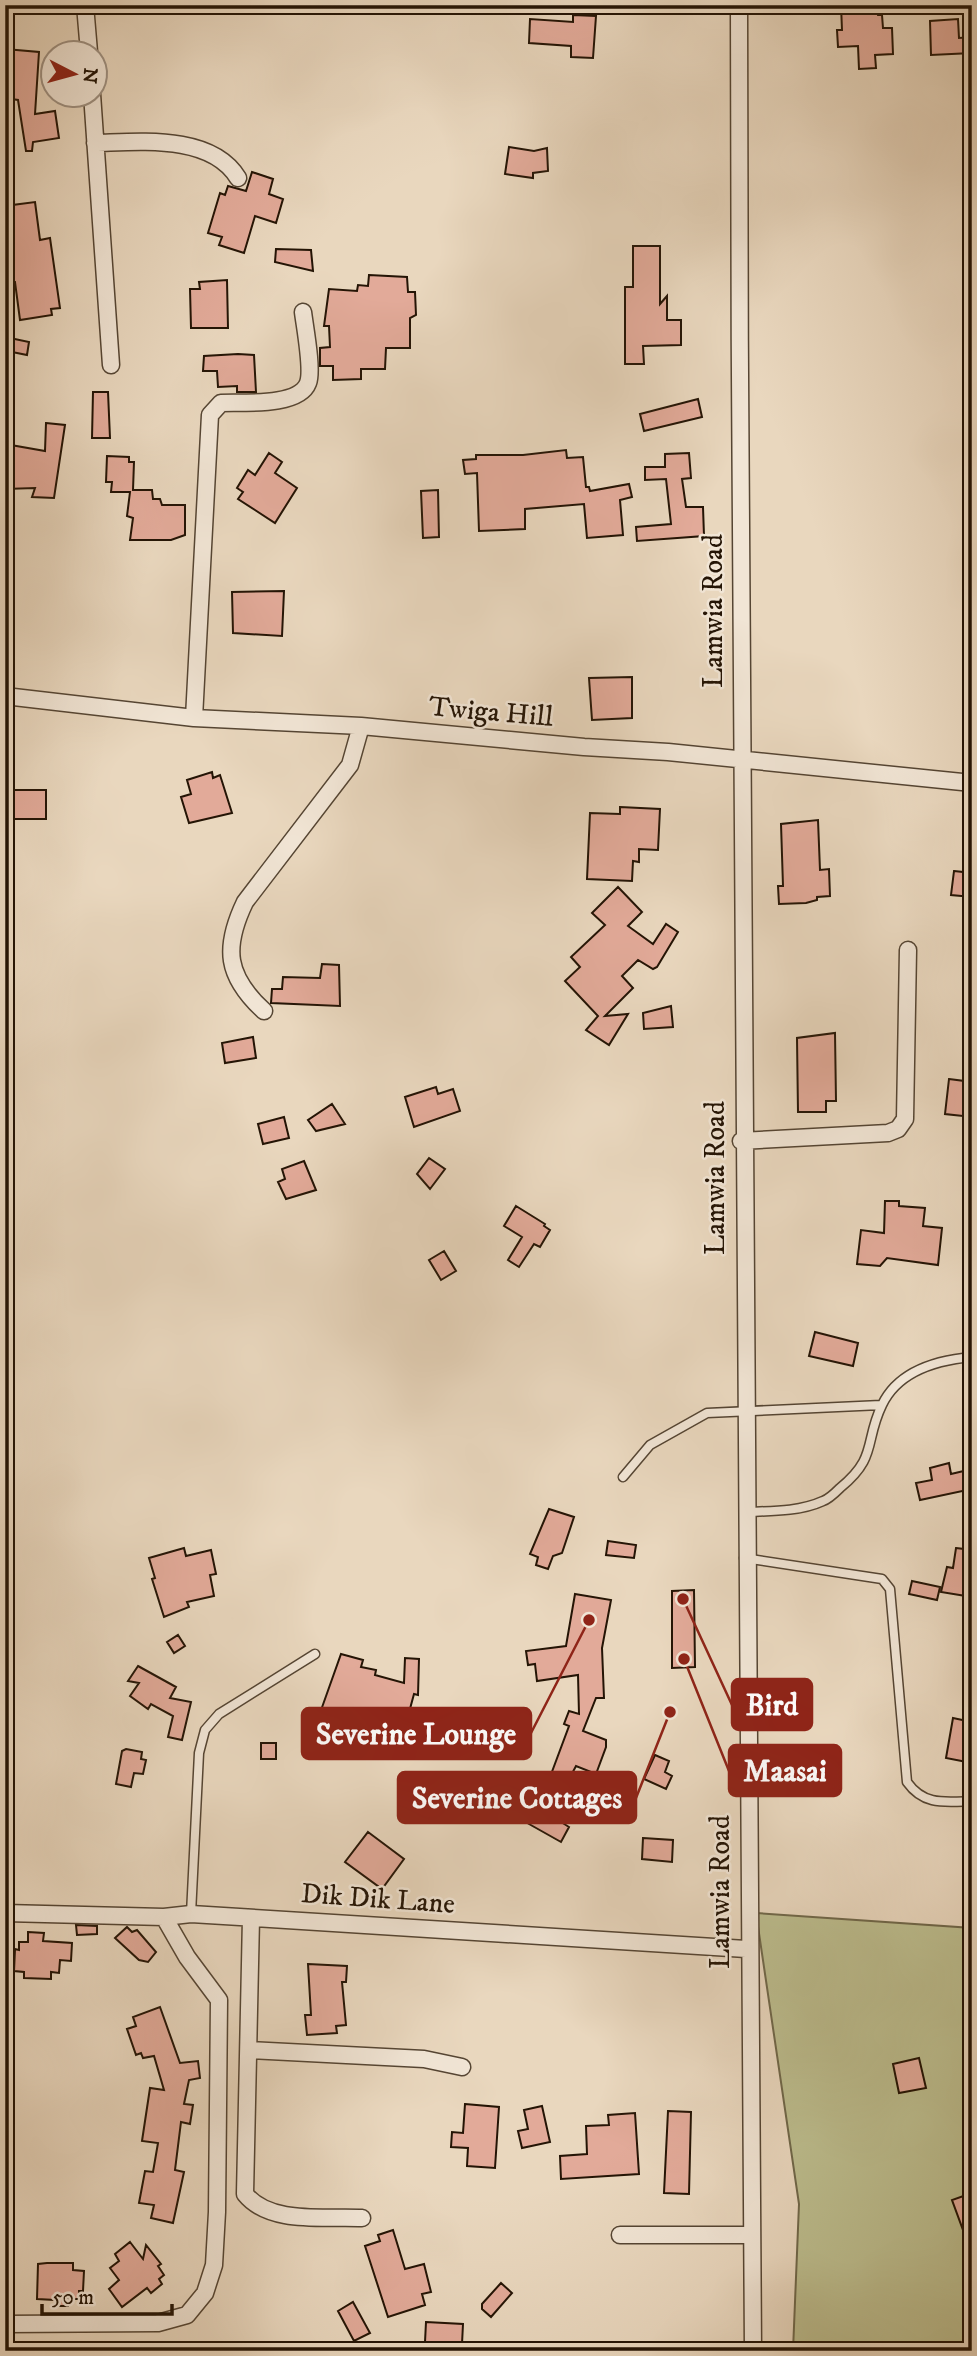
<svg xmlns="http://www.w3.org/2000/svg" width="977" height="2356" font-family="'IM FELL DW Pica',serif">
<rect width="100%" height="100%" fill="#e9d7be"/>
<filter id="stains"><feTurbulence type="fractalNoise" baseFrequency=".00286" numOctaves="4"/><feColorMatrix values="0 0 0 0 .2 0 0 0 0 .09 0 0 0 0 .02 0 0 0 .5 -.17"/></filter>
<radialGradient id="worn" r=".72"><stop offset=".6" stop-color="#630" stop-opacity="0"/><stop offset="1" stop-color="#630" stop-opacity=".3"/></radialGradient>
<path fill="#bcbd8e" stroke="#70684a" stroke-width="2" d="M756,1913L972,1928V2351H793L799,2204Z"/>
<path fill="#e2aa99" stroke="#241405" stroke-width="2" d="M841,5H868V12H877L878,15H882L883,28H892L893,54L875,55L876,68L859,69L858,46L838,47L837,30H842Z
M573,15L596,16L593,58L571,57V46L529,43L530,19L573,22Z
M958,19L959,38L972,37V53L931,55L930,21Z
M5,49L39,52L35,114L55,111L59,138L33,142L32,151H26L18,100L11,99L12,75H5Z
M509,147L534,151L547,148L548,171L533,173V178L505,174Z
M252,172L273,179L269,194L283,199L276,223L255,216L244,253L219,245L222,237L208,233L220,193L225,195L228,186L246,191Z
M35,202L40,240L50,238L60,308L51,309L52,315L20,320L15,282L5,283V206Z
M633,246H660V304L667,296V320H681V345L643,346L644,364H625V287H633Z
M276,249L311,250L313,271L275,262Z
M369,275L407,277L408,292H415L416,315L410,318V348H386L385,369H361V379L333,380V366H320V348L330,347L329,326H324L329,289L357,291L358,285L368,286Z
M227,280L228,328H191L190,289H200L199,282Z
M10,338L29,342L27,355L7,351Z
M238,354L254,355L256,392H237V386L218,387L217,371H203L204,356Z
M93,392H108L110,438H92Z
M698,399L702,417L644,431L640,414Z
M46,423L65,425L54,498L32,497L35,488L5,489V444L45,451Z
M566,450L567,458L583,457L586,487H589L590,491L629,484L632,497L620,500L623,535L587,538L584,504L525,509V529L479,531L477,473L465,474L463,460L476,459V455H523Z
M269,453L282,462L275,473L297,488L275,523L238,499L243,492L237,488L248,470L255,475Z
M689,453L691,478L682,479L686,507H703L704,536L637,541L636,527L671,524L666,479L645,480V467H665V454Z
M107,456L129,457V462H134L133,490H152L153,499H160L162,505H185V535L171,540H130L133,518L127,516L130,492H111L112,482H106Z
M438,490L439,537L423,538L421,491Z
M284,591L282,636L233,633L232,592Z
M632,677V718L592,720L589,678Z
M212,772L213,778L220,775L232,813L189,823L181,797L191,794L187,780Z
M5,790H46V819H5Z
M620,807L660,809L658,850L639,849V862L633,861L632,881L587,879L590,813L620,814Z
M818,820L820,870L829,869L830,896L817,897V900L806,903L779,904L778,886H783L781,824Z
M954,871L972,873V897L951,895Z
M618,887L642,912L628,926L653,944L666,924L678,932L657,967L653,969L638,960L622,976L633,988L605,1016L628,1014L609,1045L586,1030L598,1016L565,981L580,967L571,957L605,925L592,913Z
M322,964L339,965L340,1006L271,1003L272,989H282L283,977L320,978Z
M671,1006L673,1027L644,1029L643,1013Z
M835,1033L836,1101H826V1112H798L797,1038Z
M253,1037L256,1058L225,1063L222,1043Z
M949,1079L972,1082V1117L945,1114Z
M436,1087L438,1094L453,1089L460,1111L414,1127L405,1097Z
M332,1104L345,1124L316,1131L308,1120Z
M284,1117L289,1138L263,1144L258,1124Z
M429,1158L445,1169L430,1189L417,1174Z
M304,1161L316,1190L286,1199L278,1182L285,1179L282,1169Z
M885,1201H899V1206L925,1208L923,1226L942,1228L938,1265L887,1258L880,1266L857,1264L861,1230L884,1233Z
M516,1206L545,1224L544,1226L550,1230L540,1247L534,1244L519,1267L508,1260L522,1237L504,1226Z
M444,1251L456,1271L441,1280L429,1260Z
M815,1332L858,1343L853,1366L809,1356Z
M949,1463L951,1474L972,1469V1489L920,1500L916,1483L932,1480L930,1468Z
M549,1509L574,1517L562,1553L553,1556L548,1569L536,1565L538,1557L530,1554Z
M608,1541L636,1545L634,1558L606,1555Z
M184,1548L186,1556L211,1550L216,1574L210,1575L214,1596L187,1602L189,1607L164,1617L152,1579L155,1578L149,1558Z
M956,1548L972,1550V1597L941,1592L947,1567L953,1568Z
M912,1581L940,1587L937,1600L909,1594Z
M694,1590L695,1667L672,1668V1591Z
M575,1594L611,1600L602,1648L604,1698H596L583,1731L606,1740V1747L596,1774L576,1766L550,1815L569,1827L561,1842L513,1815L526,1793L531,1795L535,1791L544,1773L550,1777L569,1726L564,1724L569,1711L579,1714L578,1675L537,1681L535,1664L528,1665L526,1651L566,1646Z
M178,1635L185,1646L174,1653L167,1642Z
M341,1654L363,1660L361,1667L376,1670L375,1675L404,1683L405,1658L419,1659L418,1695L414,1694L404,1731L376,1723L372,1738L360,1734L358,1740L329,1732L332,1717L320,1713Z
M138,1666L176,1687L170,1698L191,1702L182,1740L168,1737L173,1716L151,1704L148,1709L130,1696L139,1683L128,1681Z
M953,1718L972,1722V1763L946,1758Z
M261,1743H276V1759H261Z
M126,1749L142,1752L141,1759L146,1760L143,1774L134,1773L131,1787L116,1784L122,1751Z
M655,1755L669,1761L665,1772L672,1776L666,1789L644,1779Z
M368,1832L404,1859L382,1889L345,1862Z
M643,1838L673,1840L672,1862L642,1859Z
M76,1925L97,1926V1934L77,1935Z
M127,1927L132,1932L137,1930L156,1952L148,1962L139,1960L115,1938Z
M28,1932L44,1933L43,1941L72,1943L71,1961L60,1960L59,1973L51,1972V1979L24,1978V1972L14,1971L15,1949L19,1950V1942H28Z
M308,1964L347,1966L346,1982H342L346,2025L336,2026L337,2033L307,2035L305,2015H311Z
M160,2007L180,2063L198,2061L200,2078L189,2080L184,2104L193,2105L190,2124L181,2122L175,2170L184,2172L173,2223L151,2218L154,2205L139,2203L145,2171L153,2172L158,2143L142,2141L150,2088L164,2090L154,2056L143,2058L141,2053L136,2055L127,2029L136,2026L133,2017Z
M919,2058L926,2088L899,2093L893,2064Z
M465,2104L499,2107L495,2168L467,2166L468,2148L451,2147L452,2132L463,2133Z
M542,2106L550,2142L522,2148L518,2131L528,2129L524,2110Z
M668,2111L691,2112L689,2194L664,2193Z
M635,2113L639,2174L561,2179L560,2156L587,2154L586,2126L609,2125L608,2115Z
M972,2193V2248L970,2249L952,2200Z
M393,2230L405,2269L424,2264L431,2292L422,2294L425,2305L388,2317L365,2246L380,2241L378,2235Z
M130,2242L143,2259L146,2245L161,2264L158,2266L164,2275L159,2279L162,2284L151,2293L147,2288L122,2307L109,2289L119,2280L110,2268L119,2261L115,2254Z
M47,2263H73V2270L84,2271L83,2291H79V2299H68V2306H55V2300L37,2299L38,2264Z
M501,2283L512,2293L491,2317L482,2309V2304Z
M353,2302L370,2333L354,2341L338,2311Z
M426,2322L463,2324L462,2344L425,2342Z"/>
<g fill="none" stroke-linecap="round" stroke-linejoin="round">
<defs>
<path id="service" d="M623,1477L650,1445L707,1413L881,1405
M744,1512C769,1511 799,1512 823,1501C829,1499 835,1493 840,1488C878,1457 864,1442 882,1405C898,1371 938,1360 972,1357
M744,1558L882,1579L890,1589L907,1782C924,1806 945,1802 972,1801
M191,1914L199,1753L205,1730L219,1714L315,1654"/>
<path id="minor" d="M85,5L89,52
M739,5C741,787 741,1569 753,2351
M92,94L111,365
M95,143C140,142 211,134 238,178
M5,696L194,718L361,726L584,747L668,752L972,783
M194,718L210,415L221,403C242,402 299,407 308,383C313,370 305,328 303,312
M264,1011C226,976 223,948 245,902L350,765L361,726
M741,1141L888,1133L898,1129L905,1119L908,950
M5,1913L164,1917L191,1914L746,1949
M251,1918L245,2194C270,2225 325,2216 362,2218
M251,2050L424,2059L462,2067
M620,2235H751
M5,2324L158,2323L187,2315L205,2293L214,2265L217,2212L219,2000L187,1957L164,1917"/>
</defs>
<use href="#service" stroke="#554533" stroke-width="11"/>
<use href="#minor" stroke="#554533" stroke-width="19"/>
<use href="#service" stroke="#f1e5d5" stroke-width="8"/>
<use href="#minor" stroke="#f1e5d5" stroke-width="16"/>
</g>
<g text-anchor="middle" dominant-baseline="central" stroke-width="5" stroke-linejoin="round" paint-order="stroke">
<g font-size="28" fill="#241405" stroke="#f1e5d5">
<text transform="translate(713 611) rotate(-90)">Lamwia Road</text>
<text transform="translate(491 712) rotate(5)">Twiga Hill</text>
<text transform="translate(715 1178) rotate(-90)">Lamwia Road</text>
<text transform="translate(720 1892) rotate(-90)">Lamwia Road</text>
<text transform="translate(378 1899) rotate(4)">Dik Dik Lane</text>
</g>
</g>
<path fill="none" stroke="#8f2418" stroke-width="2.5" d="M683 1599L732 1705M589 1620L531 1733M684 1659L729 1771M670 1712L636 1798"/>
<g fill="#8f2418" stroke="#f1e5d5" stroke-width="2.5">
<circle cx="683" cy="1599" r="7"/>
<circle cx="589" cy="1620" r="7"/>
<circle cx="684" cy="1659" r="7"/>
<circle cx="670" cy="1712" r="7"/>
</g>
<g fill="#8f2418" stroke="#8f2418" stroke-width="2.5">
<rect x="732" y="1679" width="80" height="51" rx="7"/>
<rect x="302" y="1708" width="229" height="51" rx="7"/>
<rect x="729" y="1745" width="112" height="51" rx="7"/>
<rect x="398" y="1772" width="238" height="51" rx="7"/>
</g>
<g font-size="30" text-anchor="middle" font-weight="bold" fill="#fff">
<text x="772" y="1715">Bird</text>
<text x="416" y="1744">Severine Lounge</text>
<text x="785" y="1781">Maasai</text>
<text x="517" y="1808">Severine Cottages</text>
</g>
<rect width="977" height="2356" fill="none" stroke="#e9d7be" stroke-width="28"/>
<rect x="7" y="7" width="963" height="2342" fill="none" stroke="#241405" stroke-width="3.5"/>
<rect x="14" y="14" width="949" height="2328" fill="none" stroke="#241405" stroke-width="2"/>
<g transform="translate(74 74) rotate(96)"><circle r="33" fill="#f1e5d5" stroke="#9f9182" stroke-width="2"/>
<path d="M0-5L12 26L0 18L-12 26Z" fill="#8f2418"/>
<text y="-10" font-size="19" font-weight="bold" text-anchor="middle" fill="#241405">N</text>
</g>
<path d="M42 2304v10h130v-10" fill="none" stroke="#241405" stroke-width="3.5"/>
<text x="52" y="2304" font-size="21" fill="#241405" stroke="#f1e5d5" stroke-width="5" paint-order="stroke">50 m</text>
<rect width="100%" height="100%" filter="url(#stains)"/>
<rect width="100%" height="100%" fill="url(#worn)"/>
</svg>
